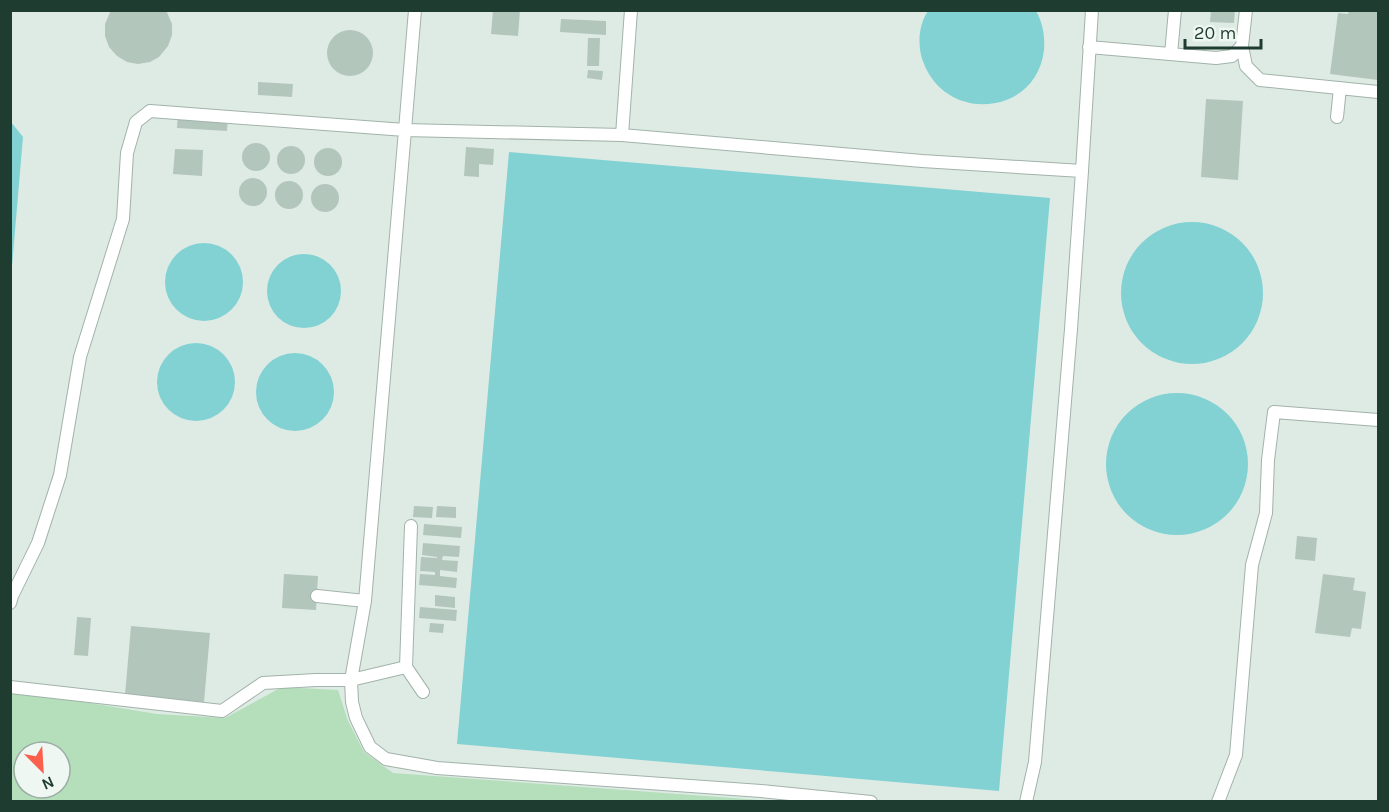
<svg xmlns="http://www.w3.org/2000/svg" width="1389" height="812" font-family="Karla,sans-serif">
<rect width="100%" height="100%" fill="#deebe4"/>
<path fill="#b5debb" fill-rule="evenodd" d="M282,687L338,690L348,721L364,752L393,773L774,801H11L10,690L157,714L225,718ZM24,752H60V788H24Z"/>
<path fill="#82d2d4" d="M928,11H1036C1043,23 1045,36 1044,50C1037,115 948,124 924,64C917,48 918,25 928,11Z
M11,122L23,137L11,278Z
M509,152L1050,198L999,791L457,744Z
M1121 293a71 71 0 1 1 142 0a71 71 0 1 1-142 0Z
M165 282a39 39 0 1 1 78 0a39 39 0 1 1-78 0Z
M267 291a37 37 0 1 1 74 0a37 37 0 1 1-74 0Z
M157 382a39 39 0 1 1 78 0a39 39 0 1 1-78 0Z
M256 392a39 39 0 1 1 78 0a39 39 0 1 1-78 0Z
M1106 464a71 71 0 1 1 142 0a71 71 0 1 1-142 0Z"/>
<path fill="#b3c6bc" d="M111,10H166L172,24V35L168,46L159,57L150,62L138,64L127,62L117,56L109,47L105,36V24Z
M493,10H520L518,36L491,34Z
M1211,10H1235L1234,23L1210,22Z
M1349,10H1378V80L1330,74L1338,13L1348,14Z
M561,19L606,21V35L560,32Z
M327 53a23 23 0 1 1 46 0a23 23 0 1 1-46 0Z
M588,38H600L599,66H587Z
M588,70L603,71L602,80L587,78Z
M258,82L293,84L292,97L258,95Z
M1206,99L1243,101L1238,180L1201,177Z
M178,114L228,117L227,131L177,128Z
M242 157a14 14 0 1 1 28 0a14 14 0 1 1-28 0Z
M277 160a14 14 0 1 1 28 0a14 14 0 1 1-28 0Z
M466,147L494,149L493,165L479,164V177L464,176Z
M314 162a14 14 0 1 1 28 0a14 14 0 1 1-28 0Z
M175,149L203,150L202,176L173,174Z
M239 192a14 14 0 1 1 28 0a14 14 0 1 1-28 0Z
M275 195a14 14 0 1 1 28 0a14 14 0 1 1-28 0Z
M311 198a14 14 0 1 1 28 0a14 14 0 1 1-28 0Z
M414,506L433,507L432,518L413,517Z
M437,506L456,507V518L436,517Z
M424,524L462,527L461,538L423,535Z
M1297,536L1317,538L1315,561L1295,559Z
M423,543L460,546L459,557L443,556L442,560L458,561L457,572L440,570V576L457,578L456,588L419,585L420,574L435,575V572L420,571L421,557L437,558V557L422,555Z
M284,574L318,576L316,610L282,608Z
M1323,574L1355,578L1353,590L1366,592L1361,629L1352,628L1350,637L1315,633Z
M435,595L455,597V608L435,606Z
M420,607L457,610L456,621L419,618Z
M77,617L91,618L88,656L74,655Z
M430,623L444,624L443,633L429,632Z
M131,626L210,633L204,702L125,695Z"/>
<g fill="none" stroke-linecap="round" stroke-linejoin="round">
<defs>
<path id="service" d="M1242,46L1246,66L1260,80L1378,92
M1089,47L1216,58L1232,56L1242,46L1246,10
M1171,54L1175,10
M1337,117L1340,88
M622,135L631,10
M411,526L406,667L423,692
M317,596L365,601
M10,603L12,596L38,543L60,475L80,357L123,219L127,153L136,122L150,111L405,130L415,10
M406,667L351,680L352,702L356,718L370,747L386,759L437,768L761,791L871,802
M10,687L222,711L263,683L316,680H351L365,601L405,130L622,135L922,161L1082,171L1092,10
M1026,802L1035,762L1071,329L1082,171
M1218,802L1236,755L1252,565L1266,513L1268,460L1274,412L1378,420"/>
</defs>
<use href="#service" stroke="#a1b3aa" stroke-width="14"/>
<use href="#service" stroke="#fff" stroke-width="12"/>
</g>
<rect width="1389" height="812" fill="none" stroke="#1e3c30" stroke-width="24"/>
<g transform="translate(42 770) rotate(156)"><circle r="28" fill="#eff7f2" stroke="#9baca4" stroke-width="1.5"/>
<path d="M0-4.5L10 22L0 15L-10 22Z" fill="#fb604c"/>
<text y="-9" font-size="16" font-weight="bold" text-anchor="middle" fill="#1e3c30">N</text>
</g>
<path d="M1185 39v9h76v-9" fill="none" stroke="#1e3c30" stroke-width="3"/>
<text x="1194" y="39" font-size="18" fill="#1e3c30" stroke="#eff7f2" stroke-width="4.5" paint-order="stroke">20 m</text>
</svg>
